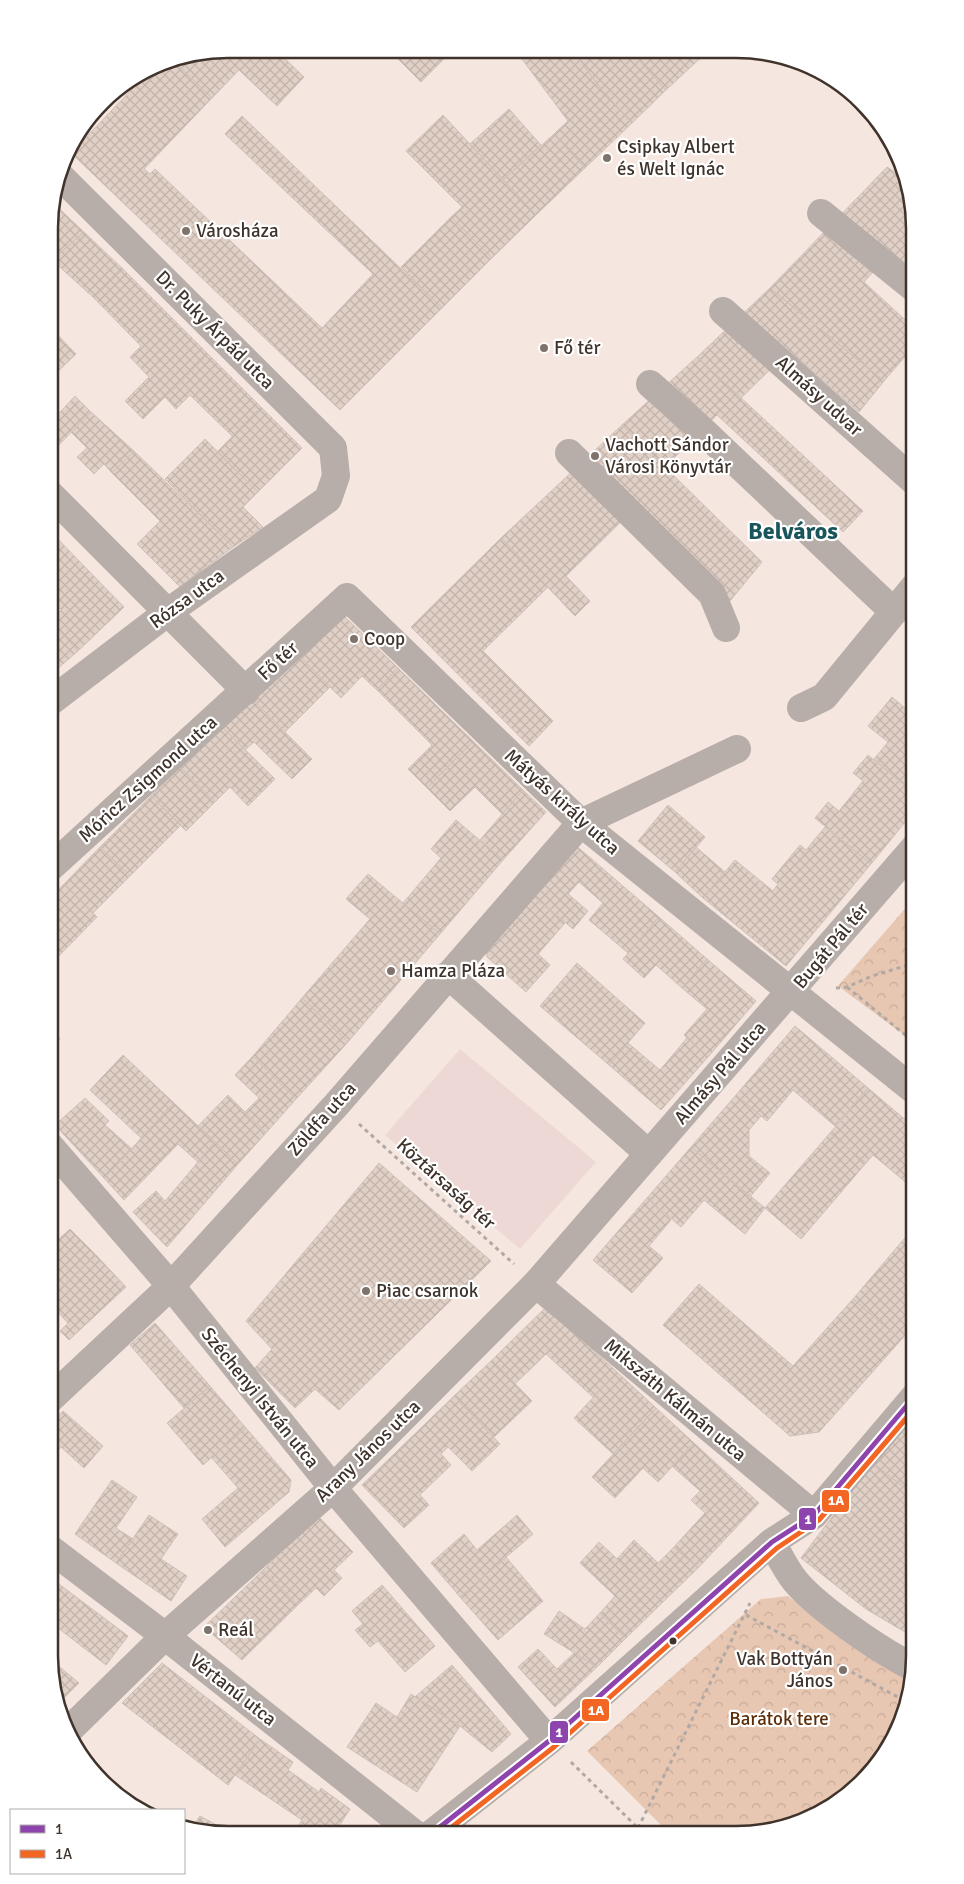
<svg xmlns="http://www.w3.org/2000/svg" width="964" height="1884" font-family="Signika,sans-serif">
<defs>
<pattern id="park-crowns" width="20" height="18" patternUnits="userSpaceOnUse" patternTransform="scale(1.25)"><rect width="20" height="18" fill="#e8c7b2"/><path d="M2 6a3 3 0 1 1 6 0M12 15a3 3 0 1 1 6 0" fill="none" stroke="#c8ab99"/></pattern>
<pattern id="building-cross-hatch" width="8" height="8" patternUnits="userSpaceOnUse" patternTransform="scale(1.25)"><rect width="8" height="8" fill="#e1d0c6"/><path d="M0 0l8 8M0 8l8-8" fill="none" stroke="#c2b3aa"/></pattern>
</defs>
<rect width="100%" height="100%" fill="#f5e7df"/>
<path fill="#edd8d5" d="M460,1049L596,1162L520,1249L385,1135Z"/>
<path fill="url(#park-crowns)" d="M915,897V1043L838,986Z
M788,1596L844,1640L912,1681L902,1725L878,1766L836,1805L794,1826L737,1835H671L587,1751L761,1599Z"/>
<path fill="url(#building-cross-hatch)" stroke="#cdc1ba" d="M227,49H275L304,77L277,106L239,70L212,98L172,60Z
M389,50H448L451,52L421,82Z
M516,51H573L602,90L632,123L585,168L554,134L568,121Z
M573,51H618L624,59L632,52L666,90L632,123L602,90Z
M631,51L707,52L666,90Z
M172,60L212,98L144,169L150,174L155,169L322,328L373,274L225,134L242,116L442,308L340,410L71,153L156,64Z
M509,109L541,145L503,180L470,144Z
M443,115L536,215L492,258L451,217L462,207L406,151Z
M554,134L585,168L536,215L503,180Z
M887,167L908,180L915,227V272L890,253L864,282L915,329V345L884,381L770,288Z
M51,201L84,232L52,260L50,258Z
M451,217L492,258L442,308L401,267Z
M84,232L123,269L94,298L52,260Z
M123,269L208,354L143,419L125,401L149,377L130,357L141,346L94,298Z
M770,288L884,381L859,412L789,351L741,398L697,357Z
M53,330L76,354L50,379V333Z
M208,354L261,407L232,436L190,395L176,409L165,397Z
M697,357L863,511L843,532L717,415L665,467L622,425Z
M75,396L91,412L50,454V423Z
M261,407L302,448L258,492L217,452Z
M91,412L134,451L112,473L104,464L94,474L77,457L87,448L71,432Z
M622,425L762,562L730,601L636,507L566,576L590,601L575,616L501,538Z
M205,439L258,492L243,507L263,527L233,547L165,479Z
M134,451L233,547L180,587L137,544L160,521L112,473Z
M50,531L124,607L78,651L50,620L61,610L50,599Z
M501,538L548,587L483,651L553,721L529,746L411,627Z
M342,614L398,668L377,690L362,676L341,698L297,654Z
M50,620L78,651L50,675Z
M297,654L330,687L285,732L250,697Z
M398,668L473,741L427,788L408,769L432,745L377,690Z
M250,697L312,759L292,779L254,742L245,750L221,726Z
M892,697L912,714L915,709V794L874,759L888,742L868,726Z
M221,726L275,779L248,806L230,787L215,802L180,767Z
M473,741L523,790L502,814L475,787L450,811L427,788Z
M868,755L915,794V810L871,864L815,818L828,802L839,811L863,781L853,773Z
M180,767L215,802L186,831L151,796Z
M523,790L546,812L503,860L480,840Z
M151,796L181,825L130,876L100,847Z
M668,805L705,837L675,872L638,841Z
M456,820L503,860L440,934L403,903L441,858L431,849Z
M825,827L871,864L786,966L703,898L735,860L773,891L778,884L772,879L800,845L806,850Z
M573,843L659,917L628,953L589,920L603,903L579,882L568,894L588,911L573,929L530,893Z
M100,847L130,876L93,913L64,884Z
M696,847L725,872L703,898L675,872Z
M368,874L440,934L348,1042L302,998L370,919L346,899Z
M64,884L97,917L49,966L50,899Z
M530,893L565,923L538,954L550,965L526,992L487,957L484,947Z
M659,917L707,959L682,988L656,965L644,978L623,959Z
M707,959L756,1001L708,1057L684,1035L707,1009L682,988Z
M577,963L645,1023L609,1065L540,1006Z
M302,998L348,1042L296,1099L253,1056Z
M795,1026L868,1088L835,1126L793,1090L767,1121L736,1095Z
M49,1027L60,1039L49,1049Z
M687,1038L708,1057L661,1110L609,1065L628,1043L660,1070Z
M123,1055L174,1103L141,1138L90,1090Z
M253,1056L296,1099L266,1133L245,1112L259,1098L235,1075Z
M868,1088L915,1128V1190L873,1155L866,1163L830,1133Z
M228,1095L266,1133L238,1164L198,1126Z
M736,1095L761,1116L749,1130V1156L770,1173L750,1197L691,1147Z
M85,1098L109,1121L105,1125L132,1149L104,1178L55,1125Z
M174,1103L215,1142L198,1162L178,1144L124,1200L104,1178Z
M830,1133L866,1163L801,1239L765,1208Z
M215,1142L238,1164L167,1247L133,1212L156,1191L165,1201Z
M691,1147L765,1208L745,1234L704,1200L681,1227L647,1198Z
M379,1163L491,1261L339,1410L315,1389L295,1408L255,1368L272,1349L246,1321Z
M647,1198L671,1220L649,1246L663,1258L632,1293L593,1260Z
M915,1226V1324L901,1340L853,1299Z
M70,1229L96,1255L59,1290L49,1279V1248Z
M96,1255L126,1287L69,1340L60,1331L68,1323L57,1311L60,1308L50,1298Z
M699,1284L793,1366L853,1299L901,1340L819,1432L790,1436L663,1325Z
M546,1307L617,1372L593,1397L546,1354L515,1384L492,1360Z
M155,1323L210,1386L184,1408L130,1345Z
M492,1360L532,1401L494,1437L454,1396Z
M617,1372L656,1408L613,1454L574,1418Z
M210,1386L246,1428L203,1465L167,1423Z
M454,1396L500,1444L472,1471L448,1447L441,1454L451,1465L428,1487L395,1453Z
M656,1408L694,1443L658,1482L643,1468L615,1498L592,1477Z
M63,1411L103,1446L84,1468L61,1447L49,1460V1425Z
M915,1413V1496L873,1463Z
M246,1428L291,1480L289,1492L225,1547L202,1519L238,1488L211,1457Z
M694,1443L759,1503L698,1568L674,1547L705,1513L691,1500L700,1491L672,1466Z
M395,1453L428,1487L420,1495L429,1505L404,1528L362,1485Z
M873,1463L915,1496V1638L866,1609L801,1558Z
M112,1480L137,1497L116,1528L133,1539L116,1563L75,1534Z
M149,1515L178,1534L161,1559L187,1576L171,1601L116,1563Z
M517,1515L533,1534L460,1597L431,1563L464,1534L477,1550Z
M318,1516L353,1552L334,1570L342,1578L324,1596L316,1588L298,1605L263,1570Z
M634,1540L658,1563L674,1547L698,1568L663,1602L617,1559Z
M599,1542L663,1602L626,1638L600,1613L615,1596L580,1563Z
M506,1557L543,1601L498,1640L460,1597Z
M263,1570L298,1605L242,1660L204,1627Z
M51,1578L128,1636L106,1665L49,1621V1581Z
M382,1585L435,1646L405,1672L378,1641L370,1647L355,1630L363,1624L352,1611Z
M559,1611L585,1629L600,1613L626,1638L597,1667L544,1634Z
M538,1649L557,1669L574,1653L597,1667L555,1707L518,1667Z
M49,1658L79,1683L57,1705Z
M162,1663L260,1739L228,1785L122,1703Z
M452,1665L511,1734L492,1752L460,1726L415,1697Z
M411,1694L460,1726L417,1792L347,1747L376,1703L397,1717Z
M260,1739L293,1762L288,1770L319,1792L321,1788L350,1809L334,1834H293L302,1820L235,1775Z
M200,1816L233,1834H204L190,1830Z"/>
<g fill="none" stroke-linecap="round" stroke-linejoin="round">
<path stroke="#b1a9a4" stroke-width="3" stroke-dasharray="4 4" stroke-linecap="butt" d="M847,987L915,1043
M836,988L847,987L872,976L915,963
M359,1124L514,1264
M746,1615L907,1702
M571,1762L645,1835
M638,1828L750,1603"/>
<path stroke="#b7ada9" stroke-width="28" d="M821,213L915,289
M723,311L915,482
M650,384L702,430L894,612
M569,453L712,594L726,628
M50,494L246,691
M50,702L168,612L328,499L336,476L333,448L59,175
M801,708L824,697L915,586
M50,868L347,597L581,823L915,1091
M448,975L649,1154
M49,1145L171,1286L333,1488L549,1741
M536,1284L814,1515
M49,1400L171,1286L337,1104L581,823L737,749
M772,1542C779,1555 786,1570 796,1582C819,1609 883,1653 915,1668
M49,1548L165,1636L415,1834
M69,1730L165,1636L333,1488L536,1284L915,847
M431,1834L549,1741L772,1542L814,1515L915,1396"/>
<defs>
<path id="bus-1" d="M431,1834L549,1741L772,1542L814,1515L915,1396"/>
<path id="bus-2" d="M443,1834L554,1747L777,1548L819,1520L915,1408"/>
</defs>
<use href="#bus-1" stroke="#fff" stroke-width="9"/>
<use href="#bus-2" stroke="#fff" stroke-width="9"/>
<use href="#bus-1" stroke="#8e44ad" stroke-width="5"/>
<use href="#bus-2" stroke="#f26522" stroke-width="5"/>
</g>
<g fill="#7f726b" stroke="#fff" stroke-width="2">
<circle cx="607" cy="158" r="5"/>
<circle cx="186" cy="231" r="5"/>
<circle cx="544" cy="348" r="5"/>
<circle cx="595" cy="456" r="5"/>
<circle cx="354" cy="639" r="5"/>
<circle cx="391" cy="971" r="5"/>
<circle cx="366" cy="1291" r="5"/>
<circle cx="208" cy="1630" r="5"/>
<circle cx="843" cy="1670" r="5"/>
</g>
<circle fill="#3f332c" stroke="#fff" stroke-width="2" cx="673" cy="1641" r="4.5"/>
<g text-anchor="middle" dominant-baseline="central" stroke-width="4.5" stroke-linejoin="round" paint-order="stroke">
<g font-size="19" fill="#3f332c" stroke="#fff" text-anchor="start">
<text x="617" y="147">Csipkay Albert<tspan x="617" dy="22">és Welt Ignác</tspan></text>
<text x="196" y="231">Városháza</text>
<text x="554" y="348">Fő tér</text>
<text x="605" y="445">Vachott Sándor<tspan x="605" dy="22">Városi Könyvtár</tspan></text>
<text x="364" y="639">Coop</text>
<text x="401" y="971">Hamza Pláza</text>
<text x="376" y="1291">Piac csarnok</text>
<text x="218" y="1630">Reál</text>
<text x="833" y="1659" text-anchor="end">Vak Bottyán<tspan x="833" dy="22">János</tspan></text>
</g>
<g font-size="19" fill="#3f332c" stroke="#fff">
<text transform="translate(215 330) rotate(45)">Dr. Puky Árpád utca</text>
<text transform="translate(819 396) rotate(42)">Almásy udvar</text>
<text transform="translate(187 599) rotate(-36)">Rózsa utca</text>
<text transform="translate(278 661) rotate(-43)">Fő tér</text>
<text transform="translate(148 779) rotate(-42)">Móricz Zsigmond utca</text>
<text transform="translate(562 802) rotate(42)">Mátyás király utca</text>
<text transform="translate(831 946) rotate(-50)">Bugát Pál tér</text>
<text transform="translate(720 1073) rotate(-49)">Almásy Pál utca</text>
<text transform="translate(322 1119) rotate(-48)">Zöldfa utca</text>
<text transform="translate(446 1184) rotate(42)">Köztársaság tér</text>
<text transform="translate(260 1398) rotate(51)">Széchenyi István utca</text>
<text transform="translate(675 1400) rotate(40)">Mikszáth Kálmán utca</text>
<text transform="translate(368 1451) rotate(-44)">Arany János utca</text>
<text transform="translate(233 1690) rotate(38)">Vértanú utca</text>
</g>
<g font-size="19" fill="#5d2e09" stroke="#fff">
<text x="779" y="1719">Barátok tere</text>
</g>
<g font-size="24" font-weight="bold" fill="#19555a" stroke="#fff">
<text x="793" y="531">Belváros</text>
</g>
</g>
<path d="M0 0H964V1884H0ZM228 58H736A170 170 0 0 1 906 228V1656A170 170 0 0 1 736 1826H228A170 170 0 0 1 58 1656V228A170 170 0 0 1 228 58Z" fill="#fff" fill-rule="evenodd"/>
<path fill="none" stroke="#3f332c" stroke-width="2.5" d="M228 58H736A170 170 0 0 1 906 228V1656A170 170 0 0 1 736 1826H228A170 170 0 0 1 58 1656V228A170 170 0 0 1 228 58Z"/>
<g stroke="#fff" stroke-width="2">
<rect x="821" y="1489" width="29" height="24" rx="5" fill="#f26522"/>
<rect x="798" y="1507" width="19" height="24" rx="5" fill="#8e44ad"/>
<rect x="581" y="1698" width="29" height="24" rx="5" fill="#f26522"/>
<rect x="549" y="1720" width="20" height="24" rx="5" fill="#8e44ad"/>
</g>
<g font-size="14" text-anchor="middle" font-weight="bold" fill="#fff">
<text x="836" y="1505">1A</text>
<text x="808" y="1524">1</text>
<text x="596" y="1715">1A</text>
<text x="559" y="1737">1</text>
</g>
<rect x="10" y="1809" width="175" height="65" fill="#ffffff" stroke="#b2adab"/>
<rect x="20" y="1825" width="25" height="8" fill="#8e44ad" stroke="#b2adab"/>
<text x="55" y="1834" font-size="15" fill="#3f332c">1</text>
<rect x="20" y="1850" width="25" height="8" fill="#f26522" stroke="#b2adab"/>
<text x="55" y="1859" font-size="15" fill="#3f332c">1A</text>
</svg>
